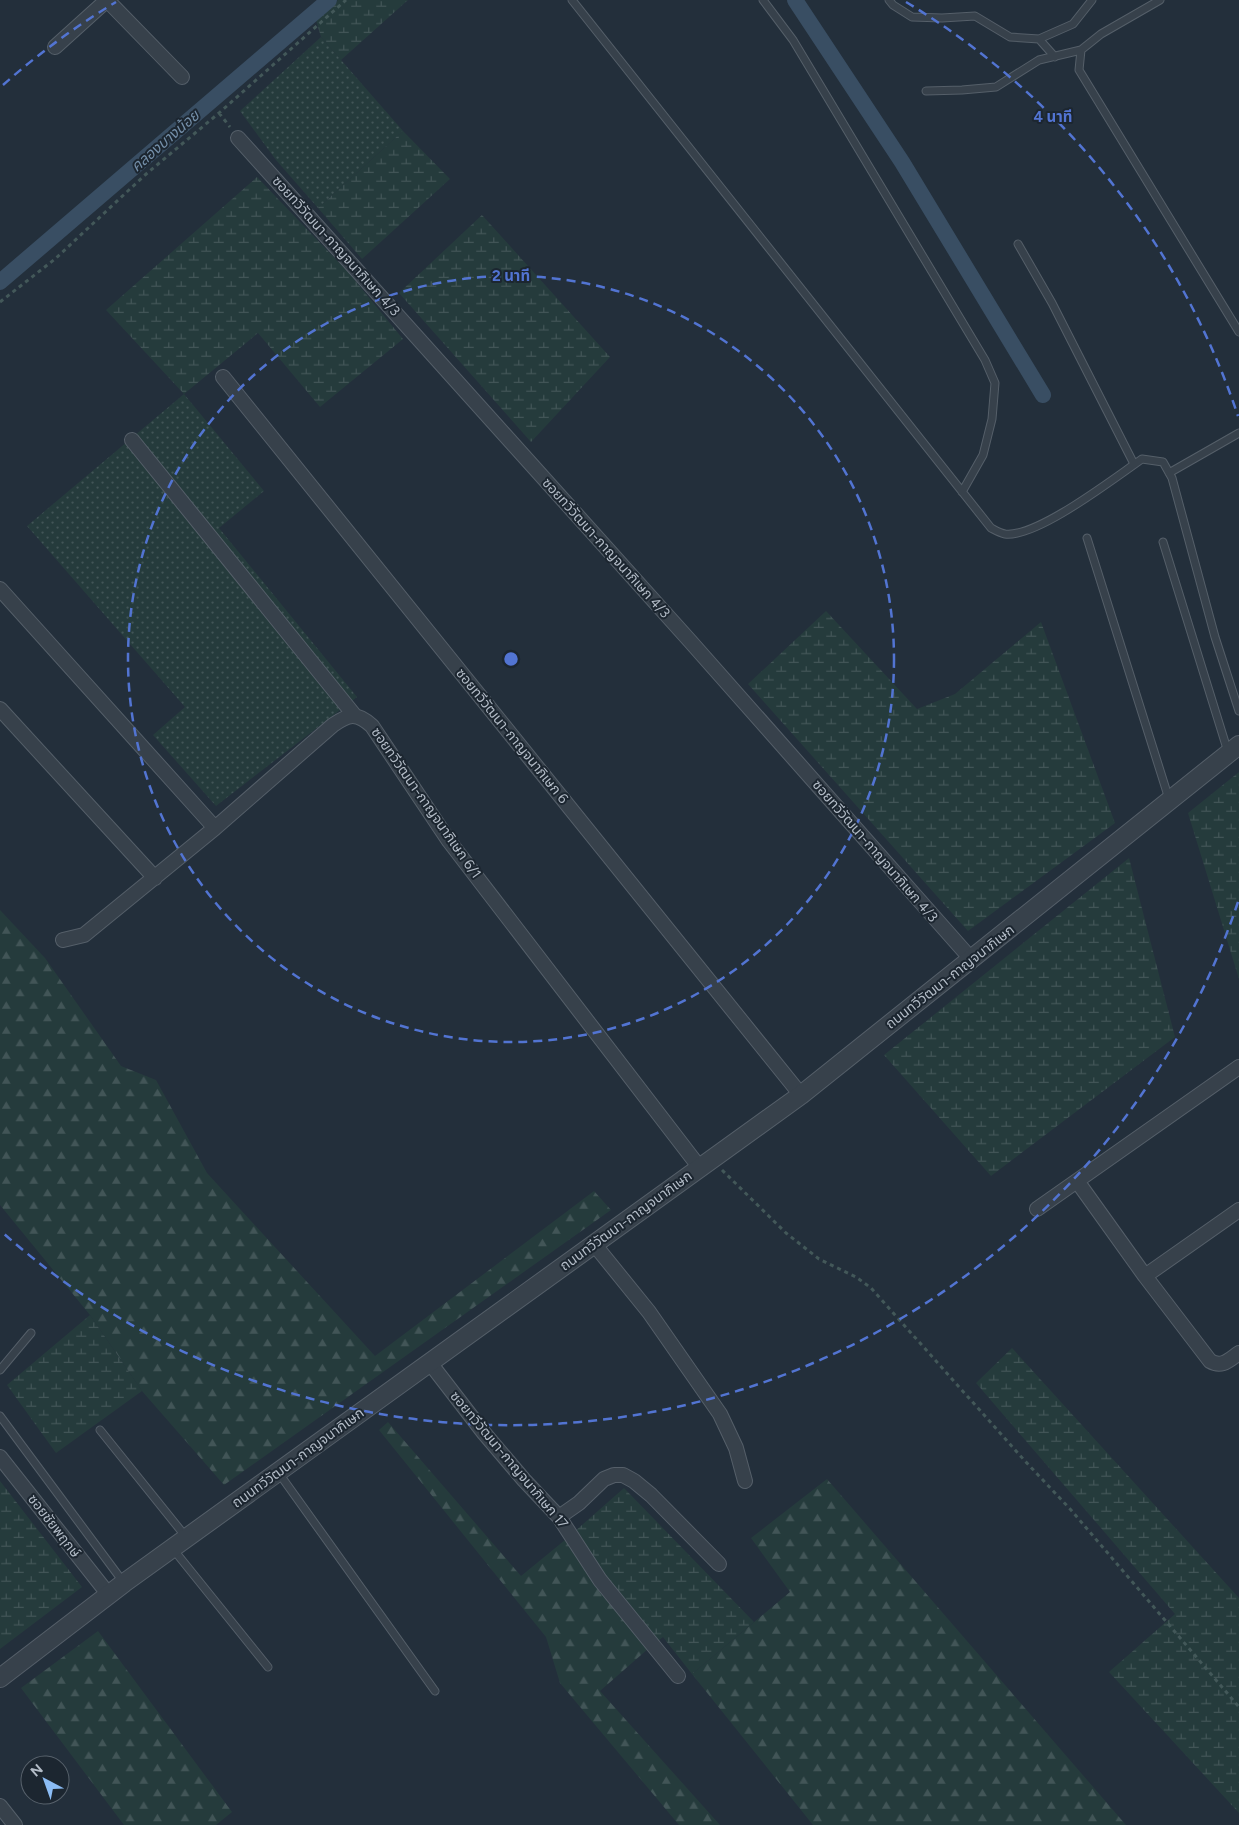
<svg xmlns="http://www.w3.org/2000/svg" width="1239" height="1825" font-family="Figtree,'Noto Sans Thai',sans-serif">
<defs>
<pattern id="grass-dots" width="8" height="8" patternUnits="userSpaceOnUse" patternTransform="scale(1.25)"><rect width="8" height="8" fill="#253b3c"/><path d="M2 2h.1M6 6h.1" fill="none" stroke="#425557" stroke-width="1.8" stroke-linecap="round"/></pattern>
<pattern id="forest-firs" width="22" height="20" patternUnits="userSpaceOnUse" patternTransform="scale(1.25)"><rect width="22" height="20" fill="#253b3c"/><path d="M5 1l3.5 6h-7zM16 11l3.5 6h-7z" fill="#425557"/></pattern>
<pattern id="wetland-marsh" width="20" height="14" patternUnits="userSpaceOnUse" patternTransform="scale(1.25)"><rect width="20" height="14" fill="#253b3c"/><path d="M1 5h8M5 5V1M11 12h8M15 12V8" fill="none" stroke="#425557"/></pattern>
</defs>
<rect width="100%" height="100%" fill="#232f3b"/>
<path fill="url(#grass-dots)" d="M321,37L403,131L318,208L276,160L240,111Z
M184,394L264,491L219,528L357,697L216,806L153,735L185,707L27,526Z"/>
<path fill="url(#forest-firs)" d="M0,910L45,958L121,1066L156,1080L207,1173L375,1356L594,1191L611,1210L224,1485L142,1391L90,1315L0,1205Z
M388,1422L521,1576L565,1540L649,1648L600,1691L720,1825H679L560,1683L546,1637L379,1430Z
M827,1479L1126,1825H813L692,1674L790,1592L751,1538Z
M98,1631L232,1812L216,1825H124L21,1688Z"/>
<path fill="url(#wetland-marsh)" d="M338,0H408L341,60L321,37L316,20Z
M403,131L450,179L362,259L318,208Z
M257,177L348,272L403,339L320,407L258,333L184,394L106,310Z
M482,215L610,357L531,442L399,293Z
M826,611L917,709L955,694L1041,622L1115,823L968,931L748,684Z
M1239,772V979L1188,813Z
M1129,858L1175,1037L991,1176L884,1055Z
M90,1315L142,1391L56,1453L7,1385Z
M1012,1348L1239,1598V1813L1109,1672L1175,1614L976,1383Z
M0,1481L82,1587L0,1649Z
M624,1488L754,1622L692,1674L663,1637L649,1648L565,1540Z"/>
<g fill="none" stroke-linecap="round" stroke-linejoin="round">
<path stroke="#394e63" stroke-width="16" d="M795,0L902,162L1043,395
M0,282L329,0"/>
<defs>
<path id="service" d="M572,0L991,528C995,530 1000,533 1005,534C1037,538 1114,478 1142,459L1163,462L1172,478L1215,637L1239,711
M763,0L793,40L985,360L995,383L992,419L983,455L962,492
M889,0L893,5L912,17L942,18L975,16L1010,37L1039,39L1073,24L1092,0
M1160,0L1101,34L1081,50L1079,70L1239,332
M1039,39L1055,57
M926,91L962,90L996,87L1039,60L1081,50
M1018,244L1052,303L1134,464
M1169,473L1239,433
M1087,538L1169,799
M1163,542L1228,752
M0,1370L31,1333
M0,1416L124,1583
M100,1430L186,1537
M278,1472L435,1691
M173,1549L268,1667"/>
<path id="minor" d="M107,0L182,77
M55,47L107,0
M238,138L690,641L972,960
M223,377L801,1095
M132,440L355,716
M0,589L215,828
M0,709L155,878
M63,940L84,935L215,828L333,725C349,714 356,712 372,726L449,841L700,1168
M1077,1181L1145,1276L1210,1361C1222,1368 1229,1360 1239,1353
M1037,1209L1239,1067
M594,1244L649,1312L720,1414L736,1448L745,1481
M1145,1276L1239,1210
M430,1363L484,1433L524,1480L559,1517L600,1580L678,1676
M0,1457L109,1595
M559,1517L579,1503L604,1479L614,1475H623L634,1481L651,1495L719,1564
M0,1806L15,1825"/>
<path id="tertiary" d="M0,1678L124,1583L801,1095L1239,745"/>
</defs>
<use href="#service" stroke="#555f69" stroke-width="9"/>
<use href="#minor" stroke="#555f69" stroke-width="16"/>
<use href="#tertiary" stroke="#555f69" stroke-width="20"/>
<path stroke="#435859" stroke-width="3" stroke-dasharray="4 4" stroke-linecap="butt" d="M219,113L230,127
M0,302L55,259L145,175L219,113L346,0
M722,1170L786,1233L819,1259L856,1277L871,1288L1025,1461L1071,1510L1239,1707"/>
<use href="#service" stroke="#37414b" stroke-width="7"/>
<use href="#minor" stroke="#37414b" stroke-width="14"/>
<use href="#tertiary" stroke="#37414b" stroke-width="18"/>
</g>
<g fill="none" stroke="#5274d2" stroke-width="2.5" stroke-dasharray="9 6">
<circle cx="511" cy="659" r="383"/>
<path d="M1238 902A767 767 0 0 1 3 1233M3 85A767 767 0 0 1 116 2M906 2A767 767 0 0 1 1238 416"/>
</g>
<g text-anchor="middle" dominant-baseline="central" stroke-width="4" stroke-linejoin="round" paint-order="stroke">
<g font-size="14" fill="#b3bcc7" stroke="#1c2630">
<text transform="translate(336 246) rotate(48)">ซอยทวีวัฒนา-กาญจนาภิเษก 4/3</text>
<text transform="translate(606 548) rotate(48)">ซอยทวีวัฒนา-กาญจนาภิเษก 4/3</text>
<text transform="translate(512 736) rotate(51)">ซอยทวีวัฒนา-กาญจนาภิเษก 6</text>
<text transform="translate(426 803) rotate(55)">ซอยทวีวัฒนา-กาญจนาภิเษก 6/1</text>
<text transform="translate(875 851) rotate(49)">ซอยทวีวัฒนา-กาญจนาภิเษก 4/3</text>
<text transform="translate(950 977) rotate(-38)">ถนนทวีวัฒนา-กาญจนาภิเษก</text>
<text transform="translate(626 1221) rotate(-36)">ถนนทวีวัฒนา-กาญจนาภิเษก</text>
<text transform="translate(298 1458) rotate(-36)">ถนนทวีวัฒนา-กาญจนาภิเษก</text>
<text transform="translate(509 1460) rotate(50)">ซอยทวีวัฒนา-กาญจนาภิเษก 17</text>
<text transform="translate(54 1526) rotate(52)">ซอยชัยพฤกษ์</text>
</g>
<g font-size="15" font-style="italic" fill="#748fa9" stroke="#1c2630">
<text transform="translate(165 141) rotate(-41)">คลองบางน้อย</text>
</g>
</g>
<circle cx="511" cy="659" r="8" fill="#5274d2" stroke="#1c2630" stroke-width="2.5"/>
<g font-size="15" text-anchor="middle" font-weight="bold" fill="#5274d2" stroke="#1c2630" stroke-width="4" stroke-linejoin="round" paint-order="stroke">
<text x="1053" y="122">4 นาที</text>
<text x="511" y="281">2 นาที</text>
</g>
<g transform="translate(45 1780) rotate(319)"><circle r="24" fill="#1c2630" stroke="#58626c"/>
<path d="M0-4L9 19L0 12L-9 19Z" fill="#8bbcf4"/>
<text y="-8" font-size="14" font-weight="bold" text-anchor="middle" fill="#b3bcc7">N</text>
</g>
</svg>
